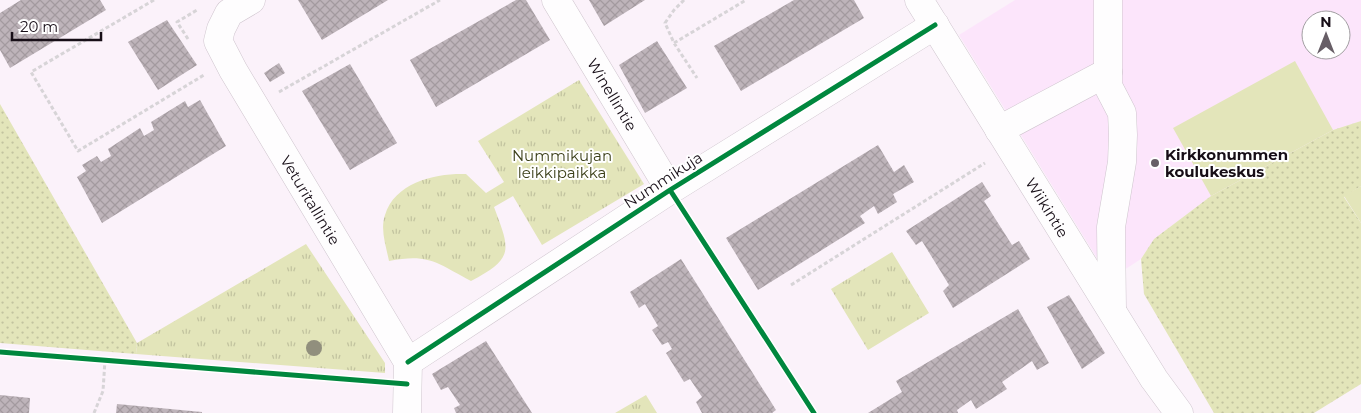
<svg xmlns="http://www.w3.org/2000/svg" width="1361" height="413" font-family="Montserrat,sans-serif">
<defs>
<pattern id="grass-dots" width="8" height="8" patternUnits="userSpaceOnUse" patternTransform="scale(1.25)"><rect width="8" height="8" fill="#e3e5ba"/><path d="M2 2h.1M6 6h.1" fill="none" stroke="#c2c39f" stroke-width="1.8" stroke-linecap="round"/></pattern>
<pattern id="park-tufts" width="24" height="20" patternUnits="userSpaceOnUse" patternTransform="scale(1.25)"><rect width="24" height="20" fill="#e3e5ba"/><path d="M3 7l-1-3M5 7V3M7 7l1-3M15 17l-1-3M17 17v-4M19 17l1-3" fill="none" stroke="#c2c39f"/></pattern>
<pattern id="building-cross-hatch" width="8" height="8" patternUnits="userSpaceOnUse" patternTransform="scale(1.25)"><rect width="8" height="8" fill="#beb4ba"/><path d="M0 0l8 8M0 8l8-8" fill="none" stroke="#a39a9f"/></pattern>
</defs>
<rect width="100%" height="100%" fill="#fbf2fa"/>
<path fill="#fce5fb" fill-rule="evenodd" d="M1015,0H1361V121L1333,130L1211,196L1154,239L1141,259L1110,279L959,35ZM1311,20H1341V50H1311Z"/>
<path fill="url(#grass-dots)" d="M0,104L137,343L136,354L0,343Z
M1361,121V186L1344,197L1361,223V384L1314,413H1214L1144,294L1141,259L1154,239L1211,196L1333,130Z"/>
<path fill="url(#park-tufts)" d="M579,80L644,184L542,245L513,196L494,207C510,250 515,258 471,281C437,263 429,253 389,261C386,246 380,230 385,215C395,182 436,173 466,174L486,193L504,182L478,141Z
M306,244L385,363V373L136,354L137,343Z
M892,252L929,313L868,350L831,289Z
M646,395L657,413H615Z"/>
<path fill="#e3e5ba" d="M1295,61L1333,130L1211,196L1173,128Z
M1361,186V223L1344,196Z"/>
<path fill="url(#building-cross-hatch)" d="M21,0H100L106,10L10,68L0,50V13Z
M298,0H388L322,40Z
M516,0H526L550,40L436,107L410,60Z
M589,0H645L604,26Z
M794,0H854L864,18L741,91L714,46Z
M167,20L197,65L158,90L128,42Z
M657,41L687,88L645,113L619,65Z
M279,63L285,73L270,82L264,73Z
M350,64L397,143L350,170L302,91Z
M200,100L226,146L102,223L77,177L86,171L82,165L97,156L101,162L111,156L108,149L140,128L144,136L154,130L151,122L185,101L188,107Z
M878,145L894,172L904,165L914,182L893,194L897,202L878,214L874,206L860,216L865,223L758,290L726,238Z
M982,182L991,196L984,201L1012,245L1019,241L1030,259L953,308L943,291L949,285L922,241L916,245L906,231Z
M681,259L776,410L772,413H702L696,402L702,397L690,379L684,382L666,353L672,349L668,342L662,345L652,330L658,326L645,304L639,308L630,292Z
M1069,295L1105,353L1082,369L1047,307Z
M1018,309L1049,363L1037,370L1032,361L1002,382L1007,389L976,409L971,400L957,410L958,413H868L902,392L896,381Z
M486,341L532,413H456L454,408L460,405L448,387L441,390L432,374Z
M0,395L30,398L29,413H0Z
M117,404L202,412V413H116Z"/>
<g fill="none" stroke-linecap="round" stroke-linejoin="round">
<defs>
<g id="minor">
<path id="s1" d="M251,0L229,13L221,29L218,41L233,70L408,362L407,413"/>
<path id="s2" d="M556,0L670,190"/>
<path id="s3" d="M919,0L1154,379L1179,413"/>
<path d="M1108,0V86L1122,113L1123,135L1122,162L1111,227L1112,309"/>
<path d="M999,130L1108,72"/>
<path d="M408,362L670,190L935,25"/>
</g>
</defs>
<use href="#minor" stroke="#cfc5ce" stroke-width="29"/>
<path stroke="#d7d4d7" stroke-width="3" stroke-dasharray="4 2.5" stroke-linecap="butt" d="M154,0L31,72L78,151L204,75
M684,0L674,10L665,23L674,43L697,78
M188,39L177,22L197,10
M674,43L746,0
M279,92L440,0
M791,285L985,163
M94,413L103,391L105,360"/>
<use href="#minor" stroke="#fefdfe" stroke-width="28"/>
<defs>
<path id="cycleway" d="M670,190L814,413
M0,352L407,384
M408,362L670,190L935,25"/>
</defs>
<use href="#cycleway" stroke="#fff" stroke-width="8"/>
<use href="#cycleway" stroke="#00873e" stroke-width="5"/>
</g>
<circle fill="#918f7d" cx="314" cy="348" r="8"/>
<circle fill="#675e66" stroke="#fff" stroke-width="2" cx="1155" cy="163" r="5"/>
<g text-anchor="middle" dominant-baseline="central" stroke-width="4" stroke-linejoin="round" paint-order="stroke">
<g font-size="15" fill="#170e17" stroke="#fff">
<text stroke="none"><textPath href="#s2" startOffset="110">Winellintie</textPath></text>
<text transform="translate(663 180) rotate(-33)">Nummikuja</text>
<text stroke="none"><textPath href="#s1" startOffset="240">Veturitallintie</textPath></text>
<text stroke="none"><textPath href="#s3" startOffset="244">Wiikintie</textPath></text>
</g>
<g font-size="15" font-weight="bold" fill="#170e17" stroke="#fff" text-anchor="start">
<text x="1165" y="154">Kirkkonummen<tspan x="1165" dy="17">koulukeskus</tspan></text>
</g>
<g font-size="15" fill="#3a3e17" stroke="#fff">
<text x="562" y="155">Nummikujan<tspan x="562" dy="17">leikkipaikka</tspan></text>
</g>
</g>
<g transform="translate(1326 35)"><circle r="24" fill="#ffffff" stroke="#a29fa2"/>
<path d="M0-4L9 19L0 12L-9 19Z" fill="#675e66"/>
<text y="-8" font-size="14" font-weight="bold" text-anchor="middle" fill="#170e17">N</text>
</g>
<path d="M12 32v8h89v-8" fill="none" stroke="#170e17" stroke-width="2.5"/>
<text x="20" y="32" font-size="15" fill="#170e17" stroke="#ffffff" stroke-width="4" paint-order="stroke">20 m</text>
</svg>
